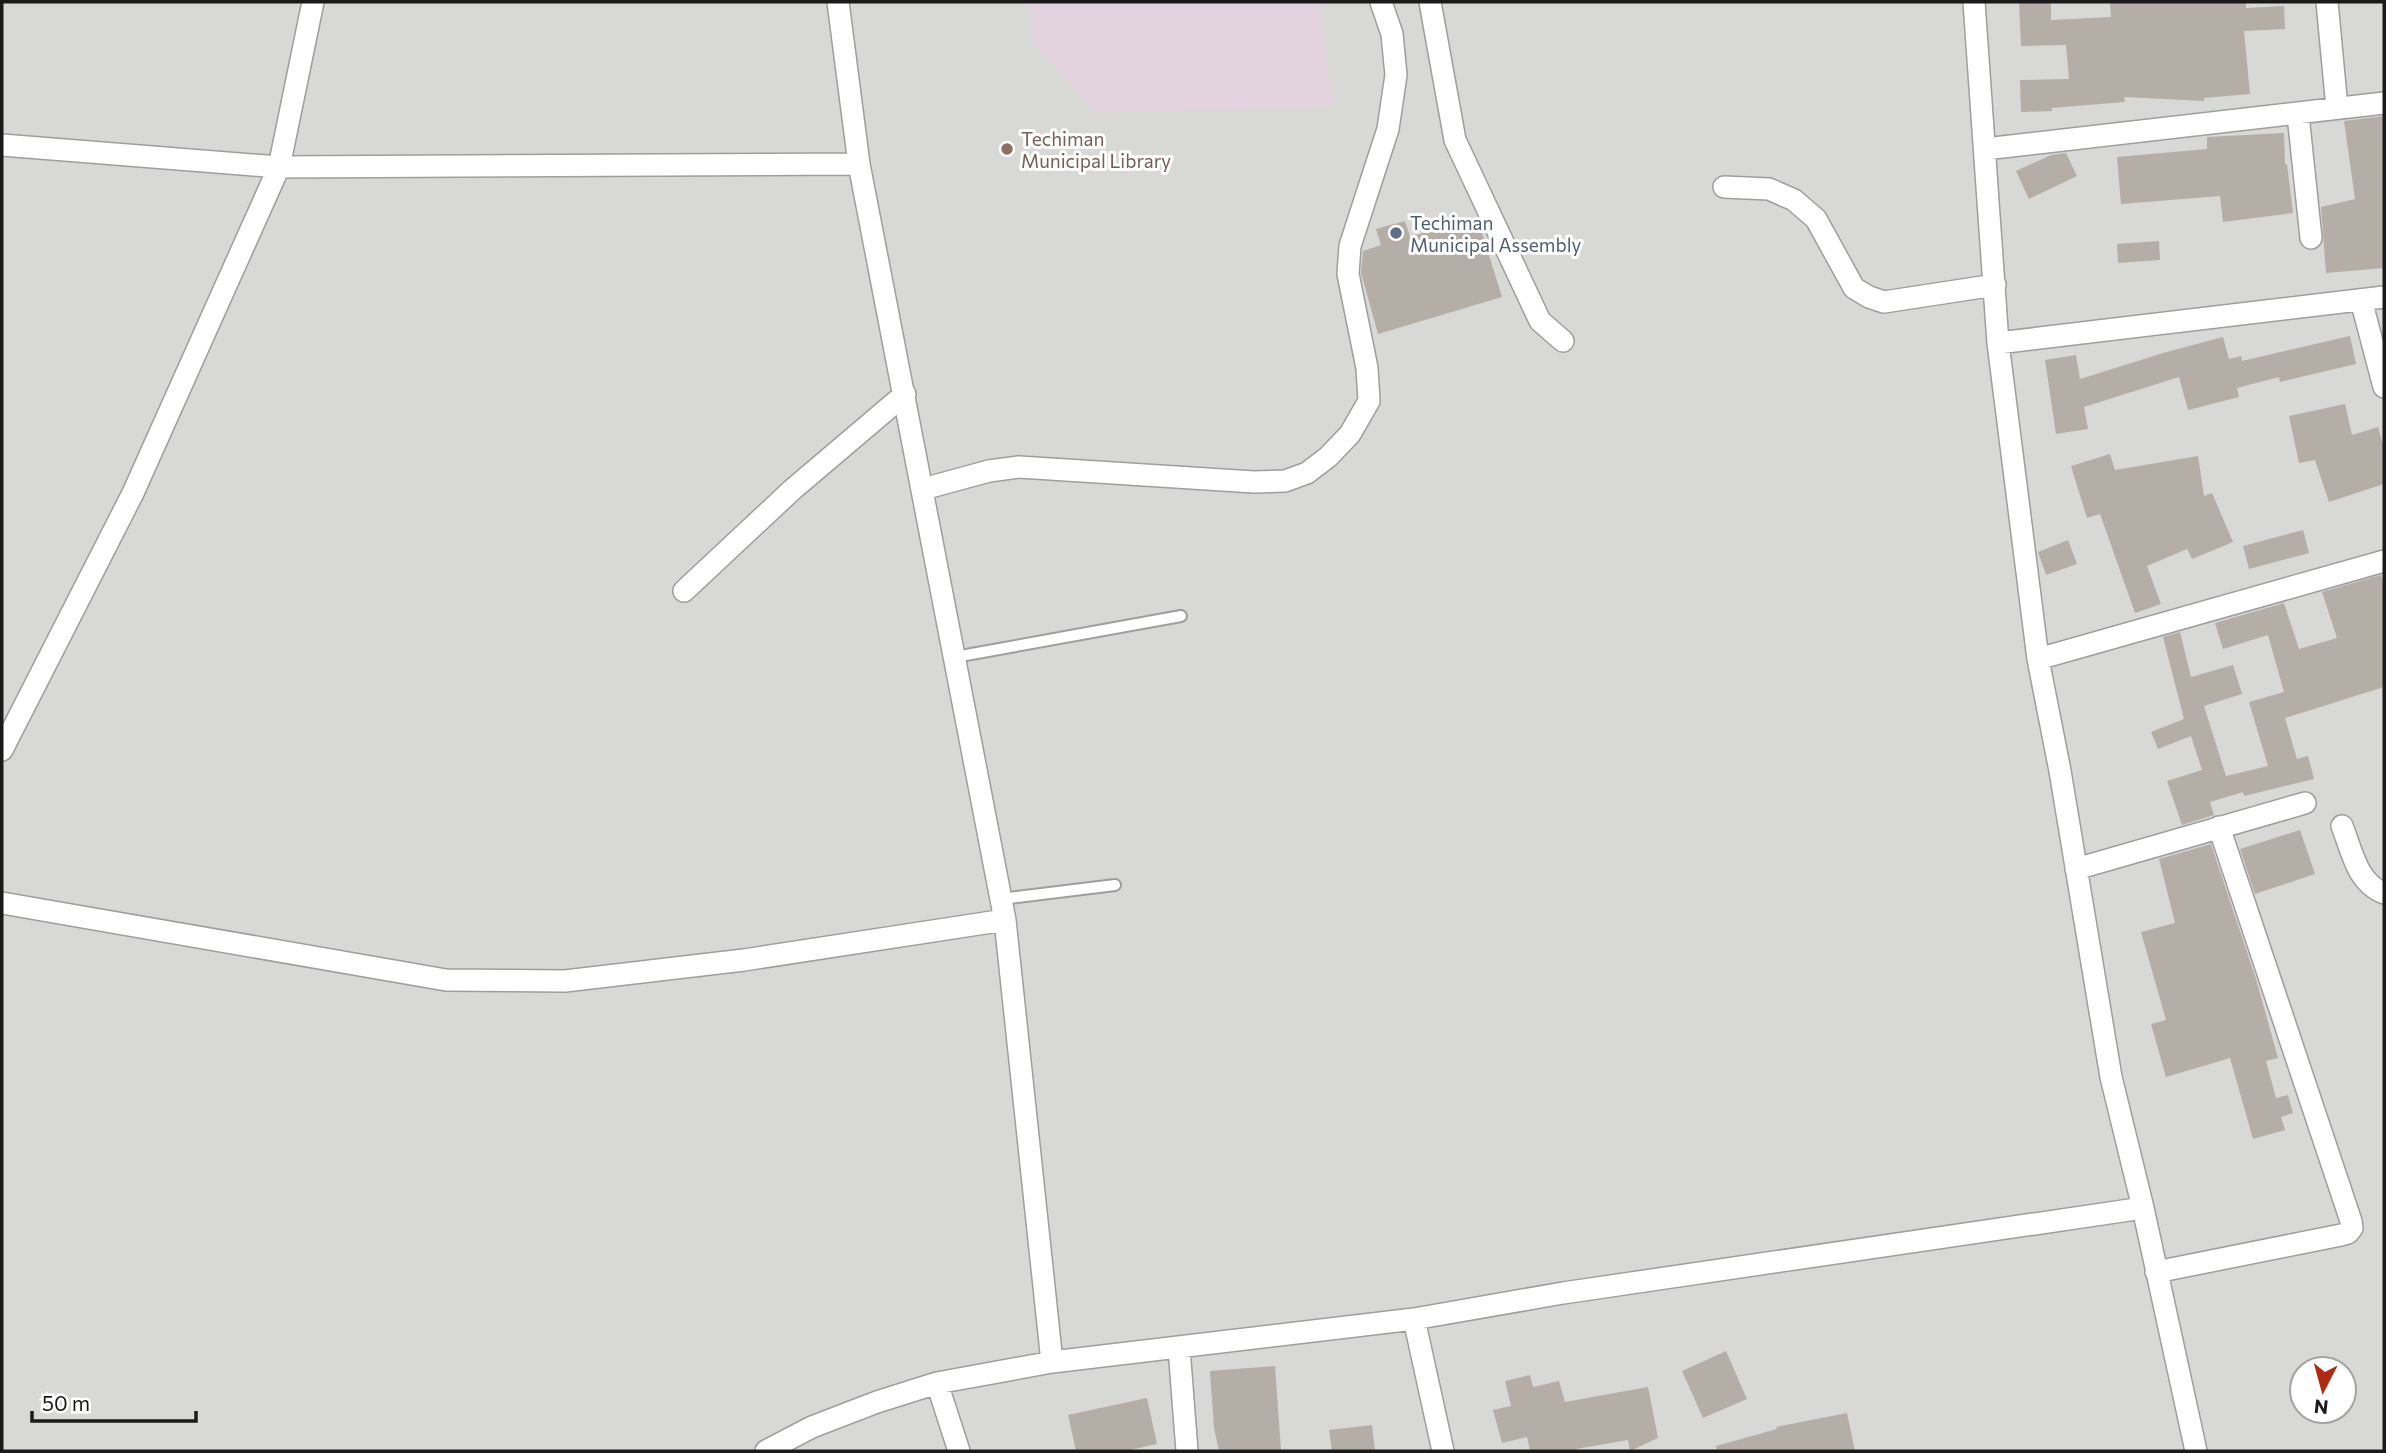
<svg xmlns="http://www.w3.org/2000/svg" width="2386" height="1453" font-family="Commissioner,sans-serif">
<rect width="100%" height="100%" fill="#ebe9e1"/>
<path fill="#d8d8d7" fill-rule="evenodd" d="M2,2H2384V1451H2ZM2302,1369H2344V1411H2302Z"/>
<path fill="#e3d3de" d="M1031,2H1317L1334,106L1095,113L1033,42Z"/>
<path fill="#b4aea7" d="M2019,2H2051V20L2111,17L2110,2H2246V8L2284,6L2285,29L2244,31L2250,94L2204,98V101L2124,97L2125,102L2052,108V111L2021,112L2020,80L2069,79L2066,45L2021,46Z
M2384,116V268L2326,273L2321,207L2355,199L2344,121Z
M2284,133L2285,164H2287L2293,213L2223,222L2220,196L2121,204L2117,157L2207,149V137Z
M2066,153L2077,176L2029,199L2016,171L2051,155Z
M1477,217L1502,297L1378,334L1361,273L1363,251L1381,245L1376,229L1405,221L1410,237Z
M2159,241L2160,260L2118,263L2117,244Z
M2350,336L2356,364L2280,382L2279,377L2237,388L2239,397L2188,410L2179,377L2084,407L2088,429L2056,434L2045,360L2076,355L2080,379L2163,353L2223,337L2229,359L2241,356L2242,361Z
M2345,404L2352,435L2378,427L2384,448V484L2329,502L2315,460L2299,463L2289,416Z
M2110,454L2115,470L2198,456L2204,496L2212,493L2233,542L2192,559L2187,549L2147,566L2161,604L2135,613L2100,514L2087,518L2071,466Z
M2303,530L2309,553L2249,569L2243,546Z
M2068,540L2077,564L2046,575L2038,552Z
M2381,575L2384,585V687L2285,718L2297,759L2308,756L2314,779L2244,796L2243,792L2210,802L2214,815L2182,825L2167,781L2202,770L2191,736L2158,749L2151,732L2184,719L2163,637L2180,632L2191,677L2233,665L2242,694L2204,706L2226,776L2268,766L2249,702L2284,692L2268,635L2223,649L2215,623L2284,603L2299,649L2337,638L2322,592Z
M2300,830L2315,874L2255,894L2240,849Z
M2211,844L2256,979L2278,1058L2266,1061L2276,1098L2288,1095L2293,1113L2281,1117L2285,1130L2253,1139L2230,1058L2166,1077L2151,1024L2166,1020L2141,932L2175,923L2159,859Z
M1726,1351L1747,1399L1703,1418L1682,1371Z
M1275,1366L1281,1451H1219L1214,1428L1210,1371Z
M1530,1375L1533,1387L1559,1381L1565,1402L1648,1387L1658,1438L1630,1451L1628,1440L1576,1449L1577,1451H1530L1527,1437L1502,1443L1493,1410L1511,1406L1505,1381Z
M1147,1398L1157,1444L1125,1451H1076L1068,1415Z
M1847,1413L1855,1451H1717L1716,1446L1777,1429L1776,1427Z
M1372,1425L1375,1451H1332L1329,1430Z"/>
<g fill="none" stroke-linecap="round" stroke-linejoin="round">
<defs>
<path id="lane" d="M955,657L1181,616
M1001,899L1115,885"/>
<path id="street" d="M313,2L279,167L859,164L838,2
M1430,2L1455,140L1540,321L1563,341
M1974,2L1998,343
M2327,2L2337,108
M2298,115L2311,238
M2,145L279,167L133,493L2,750
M1985,149L2384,103
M1724,187L1769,189L1794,200L1816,219L1854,288L1869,297L1884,302L1995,285
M2361,300L2384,387
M923,489L989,471L1019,467L1254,482L1285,481L1307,473L1328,457L1350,434L1369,401L1367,368L1348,274L1350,246L1388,129L1396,75L1392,34L1381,2
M684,591L792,490L905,394
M2038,659L2384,561
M2342,826C2352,851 2357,883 2384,893
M2076,869L2305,803
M2,903L446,980L565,981L744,960L1005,920L859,164
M1005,920L1052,1362
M2143,1208L2111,1077L2060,771L2038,659L1998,343L2384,297
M2156,1272L2341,1235L2348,1233L2352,1228L2351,1221L2219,827
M1414,1319L1443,1451
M1179,1348L1187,1451
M937,1383L959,1451
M766,1451L812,1427L877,1402L937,1383L1052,1362L1414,1319L1563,1293L2143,1208L2196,1451"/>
</defs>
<use href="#lane" stroke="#9e9e9e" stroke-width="14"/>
<use href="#street" stroke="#9e9e9e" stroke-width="24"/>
<use href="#lane" stroke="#fff" stroke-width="10"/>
<use href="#street" stroke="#fff" stroke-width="21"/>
</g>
<circle fill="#8d6e63" stroke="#fff" stroke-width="2.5" cx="1007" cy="149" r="7"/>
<circle fill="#5c6f8a" stroke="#fff" stroke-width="2.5" cx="1396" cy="233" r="7"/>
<g text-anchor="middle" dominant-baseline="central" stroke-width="6" stroke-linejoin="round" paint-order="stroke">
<g font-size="19" fill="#785e54" stroke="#fff" text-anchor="start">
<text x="1021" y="138">Techiman<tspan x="1021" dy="22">Municipal Library</tspan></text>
</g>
<g font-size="19" fill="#4e5e75" stroke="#fff" text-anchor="start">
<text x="1410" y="222">Techiman<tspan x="1410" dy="22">Municipal Assembly</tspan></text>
</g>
</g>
<rect width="2386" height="1453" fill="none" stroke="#1a1a1a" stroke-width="7"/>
<g transform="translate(2323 1390) rotate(186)"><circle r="33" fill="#ffffff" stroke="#a3a3a3" stroke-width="2"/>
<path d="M0-5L12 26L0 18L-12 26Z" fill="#b02914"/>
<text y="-10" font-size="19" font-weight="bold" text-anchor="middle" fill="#1a1a1a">N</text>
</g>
<path d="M32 1411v10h164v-10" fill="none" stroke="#1a1a1a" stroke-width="3.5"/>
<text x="42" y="1411" font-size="21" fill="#1a1a1a" stroke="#ffffff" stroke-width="5" paint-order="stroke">50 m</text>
</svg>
